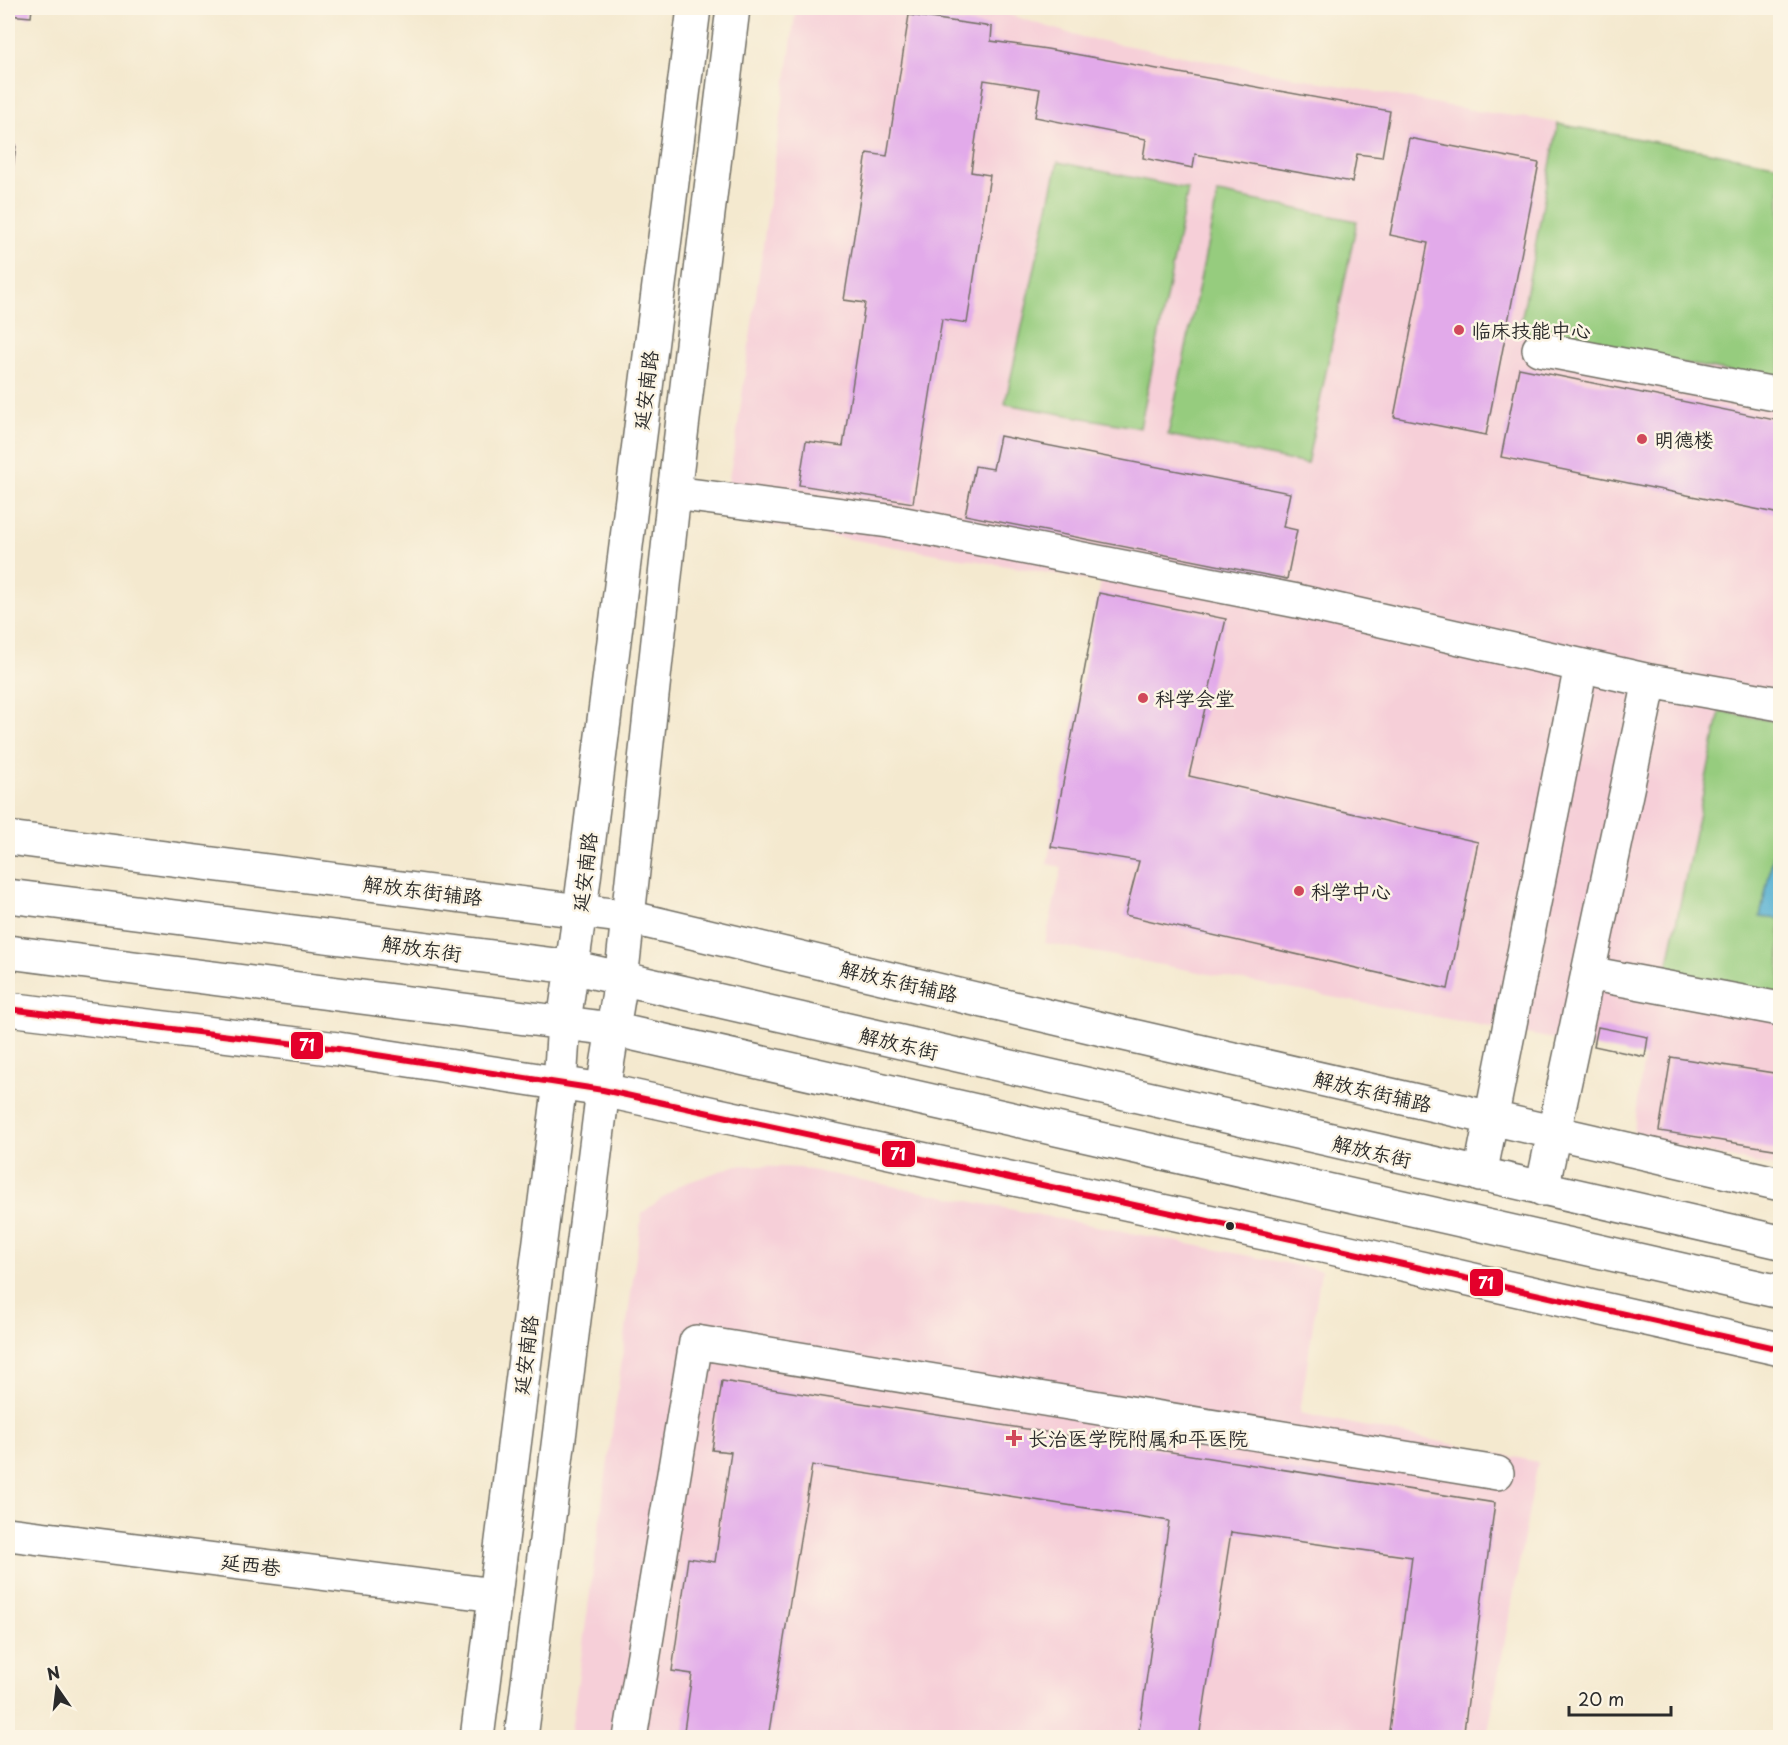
<svg xmlns="http://www.w3.org/2000/svg" width="1788" height="1745" font-family="'Playpen Sans','LXGW WenKai TC',sans-serif">
<rect width="100%" height="100%" fill="#fcf5e5"/>
<filter id="ink" filterUnits="userSpaceOnUse"><feTurbulence type="fractalNoise" baseFrequency=".0167" numOctaves="2"/><feDisplacementMap in="SourceGraphic" scale="12" xChannelSelector="R" yChannelSelector="G"/><feConvolveMatrix kernelMatrix="1 2 1 2 8 2 1 2 1" color-interpolation-filters="sRGB"/></filter>
<filter id="wash" filterUnits="userSpaceOnUse"><feTurbulence type="fractalNoise" baseFrequency=".008" numOctaves="4" result="noise"/><feDisplacementMap in="SourceGraphic" scale="24" xChannelSelector="R" yChannelSelector="G"/><feGaussianBlur stdDeviation="1.35" result="paint"/><feColorMatrix in="noise" values="0 0 0 0 0 0 0 0 0 0 0 0 0 0 0 0 0 1.4 0 .05"/><feComposite in="paint" operator="in"/></filter>
<g filter="url(#wash)">
<rect width="100%" height="100%" fill="#f4e9cf"/>
<path fill="#f6cfd8" d="M796,8H988L1081,37L1477,111L1543,120L1671,147L1780,167V1168L1633,1138L1644,1056L1045,943L1062,867L1047,864L1101,582L722,517L736,439Z
M737,1165L800,1168L1321,1270L1300,1413L1538,1462L1487,1737L570,1738L642,1213L680,1185Z"/>
<path fill="#96cc7e" stroke="#607c54" stroke-width="1.5" d="M1558,124L1780,165V381L1519,333Z
M1058,162L1188,189L1140,428L1005,404Z
M1218,193L1357,221L1307,464L1168,435Z
M1720,711L1780,722V1003L1664,982Z"/>
<path fill="#54b0d2" stroke="#406e7e" stroke-width="1.5" d="M1775,847L1780,853V919L1760,917Z"/>
<g id="blocks">
<path fill="#e2aaea" d="M8,8H32L31,17L8,15Z
M909,15L992,27L991,41L1047,49L1390,111L1382,157L1357,154L1352,182L1195,154L1193,168L1143,158L1146,139L1035,117L1040,89L984,80L971,172L990,175L967,323L942,319L913,503L799,485L806,441L843,446L865,303L844,300L867,153L887,156Z
M1409,138L1539,163L1486,435L1394,417L1428,243L1390,235Z
M8,144L16,145L9,198H8Z
M1519,368L1780,421V514L1501,457Z
M1000,436L1290,493L1283,527L1297,530L1287,579L965,515L975,466L993,469Z
M1099,593L1226,619L1189,776L1478,842L1448,989L1125,915L1139,861L1051,847Z
M1598,1027L1648,1037L1645,1057L1594,1046Z
M1671,1057L1780,1074V1150L1659,1131Z
M722,1381L1495,1503L1463,1738H1388L1412,1557L1231,1532L1199,1738H1138L1169,1521L812,1465L768,1738H683L692,1674L672,1671L688,1558L715,1562L731,1452L712,1450Z"/>
</g>
</g>
<g filter="url(#ink)">
<use href="#blocks" fill-opacity="0" stroke="#716e64" stroke-width="1.5"/>
<g fill="none" stroke-linecap="round" stroke-linejoin="round">
<defs>
<path id="minor" d="M1539,349L1780,395
M674,493L889,521L1297,601L1650,681L1780,704
M8,838L628,917L1102,1029L1780,1184
M1588,973L1780,1009
M8,1009L338,1049L603,1090L1314,1244L1780,1349
M1480,1175L1581,666
M1542,1189L1650,681
M8,1534L495,1595
M630,1738L696,1342L1497,1473"/>
<path id="major" d="M8,896L571,967L1780,1242
M8,952L612,1029L1780,1292
M477,1738L560,1083L564,1022L580,910L694,8
M521,1738L603,1090L621,980L628,917L674,493L733,8"/>
</defs>
<use href="#minor" stroke="#716e64" stroke-width="36"/>
<use href="#major" stroke="#716e64" stroke-width="36"/>
<use href="#minor" stroke="#fff" stroke-width="33"/>
<use href="#major" stroke="#fff" stroke-width="33"/>
<defs>
<path id="bus-1" d="M8,1009L338,1049L603,1090L1314,1244L1780,1349"/>
</defs>
<use href="#bus-1" stroke="#fcf5e5" stroke-width="10"/>
<use href="#bus-1" stroke="#e4002b" stroke-width="6"/>
</g>
</g>
<g fill="#d1495b" stroke="#fcf5e5" stroke-width="2">
<circle cx="1459" cy="330" r="6"/>
<circle cx="1642" cy="439" r="6"/>
<circle cx="1143" cy="698" r="6"/>
<circle cx="1299" cy="891" r="6"/>
<path d="M1011 1429h6v6h6v6h-6v6h-6v-6h-6v-6h6z"/>
</g>
<circle fill="#2b2b2b" stroke="#fcf5e5" stroke-width="2" cx="1230" cy="1226" r="5"/>
<g text-anchor="middle" dominant-baseline="central" stroke-width="5" stroke-linejoin="round" paint-order="stroke">
<g font-size="20" fill="#2b2b2b" stroke="#fcf5e5" text-anchor="start">
<text x="1471" y="330">临床技能中心</text>
<text x="1654" y="439">明德楼</text>
<text x="1155" y="698">科学会堂</text>
<text x="1311" y="891">科学中心</text>
<text x="1028" y="1438">长治医学院附属和平医院</text>
</g>
<g font-size="20" fill="#2b2b2b" stroke="#fcf5e5">
<text transform="translate(645 390) rotate(-83)">延安南路</text>
<text transform="translate(584 872) rotate(-83)">延安南路</text>
<text transform="translate(423 890) rotate(7)">解放东街辅路</text>
<text transform="translate(422 948) rotate(8)">解放东街</text>
<text transform="translate(899 981) rotate(13)">解放东街辅路</text>
<text transform="translate(899 1043) rotate(13)">解放东街</text>
<text transform="translate(1373 1091) rotate(13)">解放东街辅路</text>
<text transform="translate(1372 1151) rotate(13)">解放东街</text>
<text transform="translate(525 1355) rotate(-83)">延安南路</text>
<text transform="translate(251 1564) rotate(7)">延西巷</text>
</g>
</g>
<g stroke="#fcf5e5" stroke-width="2">
<rect x="290" y="1031" width="34" height="29" rx="6" fill="#e4002b"/>
<rect x="881" y="1140" width="35" height="28" rx="6" fill="#e4002b"/>
<rect x="1469" y="1268" width="35" height="29" rx="6" fill="#e4002b"/>
</g>
<g font-size="16" text-anchor="middle" font-weight="bold" fill="#fff">
<text x="307" y="1051">71</text>
<text x="898" y="1160">71</text>
<text x="1486" y="1289">71</text>
</g>
<rect width="1788" height="1745" fill="none" stroke="#fcf5e5" stroke-width="30"/>
<g transform="translate(57 1688) rotate(346)" stroke="#fcf5e5" stroke-width="4.5" paint-order="stroke">
<path d="M0-4.5L10 22L0 15L-10 22Z" fill="#2b2b2b"/>
<text y="-9" font-size="16" font-weight="bold" text-anchor="middle" fill="#2b2b2b">N</text>
</g>
<path d="M1569 1706v9h102v-9" fill="none" stroke="#2b2b2b" stroke-width="3"/>
<text x="1578" y="1706" font-size="18" fill="#2b2b2b" stroke="#fcf5e5" stroke-width="4.5" paint-order="stroke">20 m</text>
</svg>
